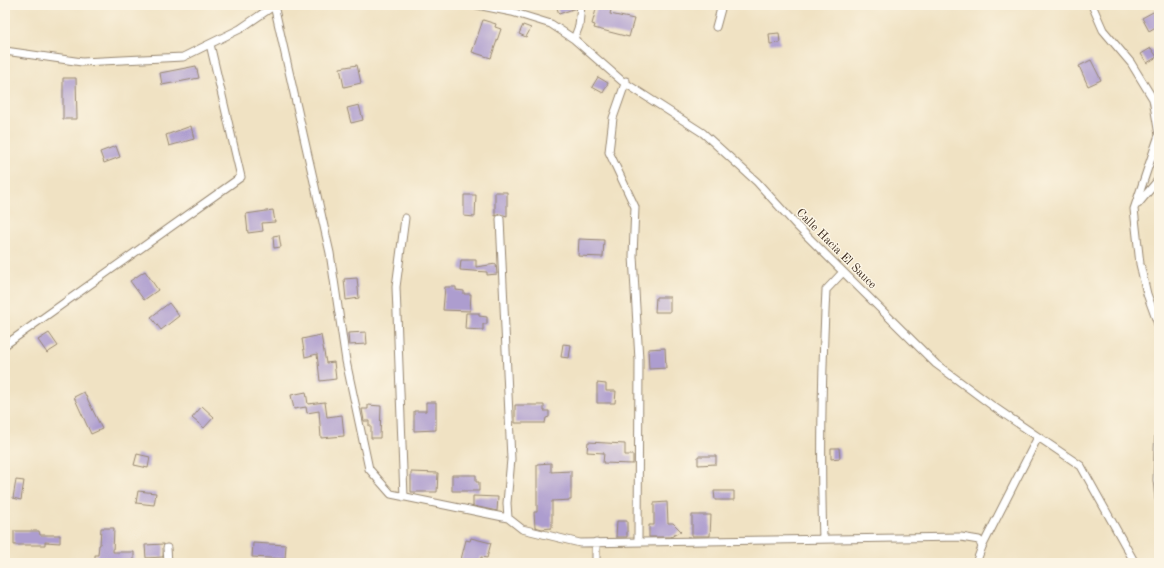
<svg xmlns="http://www.w3.org/2000/svg" width="1164" height="568" font-family="'Old Standard TT',serif">
<rect width="100%" height="100%" fill="#fcf5e5"/>
<filter id="ink" filterUnits="userSpaceOnUse"><feTurbulence type="fractalNoise" baseFrequency=".025" numOctaves="2"/><feDisplacementMap in="SourceGraphic" scale="8" xChannelSelector="R" yChannelSelector="G"/><feConvolveMatrix kernelMatrix="1 2 1 2 8 2 1 2 1" color-interpolation-filters="sRGB"/></filter>
<filter id="wash" filterUnits="userSpaceOnUse"><feTurbulence type="fractalNoise" baseFrequency=".012" numOctaves="4" result="noise"/><feDisplacementMap in="SourceGraphic" scale="16" xChannelSelector="R" yChannelSelector="G"/><feGaussianBlur stdDeviation="0.9" result="paint"/><feColorMatrix in="noise" values="0 0 0 0 0 0 0 0 0 0 0 0 0 0 0 0 0 1.4 0 .05"/><feComposite in="paint" operator="in"/></filter>
<g filter="url(#wash)">
<rect width="100%" height="100%" fill="#f0e2c3"/>
<g id="blocks">
<path fill="#ad9dcf" d="M556,5H576V8L559,14Z
M597,6L611,10L610,14L634,19L629,37L594,28L595,25L592,24Z
M1155,11L1159,18V25L1149,31L1142,18Z
M483,20L496,24L495,27L501,29L491,58L472,52Z
M523,25L531,28L526,37L519,34Z
M779,33L780,43L770,44L769,34Z
M1151,48L1157,57L1147,63L1141,54Z
M1091,60L1101,80L1088,86L1079,66Z
M357,65L361,83L344,87L340,68Z
M196,66L199,78L162,85L160,73Z
M598,77L608,83L603,93L592,87Z
M63,78H76L77,119H63Z
M359,105L363,120L351,123L347,108Z
M191,126L194,139L169,146L166,135Z
M116,146L120,157L104,163L100,152Z
M495,192H507V216L500,214L495,216Z
M464,195H476L475,217L464,216Z
M273,210L275,222L262,223L263,231L248,233L246,214Z
M279,235L281,247L274,248L273,236Z
M579,239L604,240L603,257L578,256Z
M461,260H476V267L496,264L497,274L487,275V272L460,270Z
M145,271L158,290L144,300L130,281Z
M357,278L359,298L346,300L344,279Z
M445,287H456V290L464,291V294H471L470,311L443,310Z
M656,297H670V312H655Z
M169,303L179,316L161,330L151,317Z
M466,313H479V316L487,317V324H483V330L465,329Z
M366,332L367,344L349,345L348,333Z
M49,333L58,346L47,353L38,340Z
M321,335L326,363L334,362L336,379L320,381L317,354L305,357L302,339Z
M563,344L571,345L569,358L561,357Z
M665,348L666,368L649,369L648,349Z
M597,383L606,384V391H616L615,403H597Z
M84,392L102,429L91,434L74,397Z
M306,392L308,404L325,402L327,417L342,415L344,436L321,438L319,411L307,413L306,407L294,409L291,395Z
M426,402H436V430L414,431V411H426Z
M368,405L381,406L380,438H371V426H369V421H364L362,409H368Z
M515,405H544V411H549V417L546,418L545,423H515Z
M202,406L214,417L204,428L192,418Z
M588,442L625,444V455H633V464L603,463L604,453L587,452Z
M831,448H839L840,458L831,459Z
M137,454L150,457L148,468L134,465Z
M698,456H716V464L698,465Z
M551,463V472L571,471V500L552,501V528L542,529L535,527L534,512H537V464Z
M411,472L438,473L437,492H411Z
M452,475H476V482H479V491H452Z
M16,480L24,481L21,500L13,498Z
M138,491L156,493L154,505L136,503Z
M714,491H734V500H715Z
M473,496L498,497L497,511L473,506Z
M667,502L668,523H673L681,531L671,537H649V525H654V503Z
M692,515H711L710,536H692Z
M617,521H627V537H616Z
M101,528H114L113,552H134V563H95V555H98L99,545H100Z
M14,531H39L40,535H60V543L45,542V545H14Z
M471,538L491,543L487,558L481,557L480,563H460L466,540L470,541Z
M253,543L286,545L285,559L252,557Z
M164,544L163,557L146,558L145,545Z"/>
</g>
</g>
<g filter="url(#ink)">
<use href="#blocks" fill-opacity="0" stroke="#968670" stroke-width="1"/>
<g fill="none" stroke-linecap="round" stroke-linejoin="round">
<defs>
<path id="minor" d="M274,5L330,253L346,361L369,469L391,494L508,518
M477,5L512,12L551,24L574,39L622,81L703,133L757,182L797,226L936,364L994,407L1081,466L1135,563
M1092,5L1103,30L1131,63L1153,99L1159,135
M716,27L722,5
M574,39L579,26L581,5
M5,51L82,62L183,57L240,29L275,5
M626,81L613,118L609,152L635,207L633,256L639,360L638,541
M1159,135L1134,209L1140,264L1147,294L1159,327
M1138,204L1159,179
M500,219L511,459L507,503L508,518L522,529L580,543L961,537L979,540L982,547L976,563
M5,345L241,177L210,44
M1159,426L1157,480L1159,499
M404,497L396,287L405,218
M823,538C820,456 822,372 826,290L843,272
M596,542V563
M982,547L1038,437
M167,548L168,563"/>
</defs>
<use href="#minor" stroke="#968670" stroke-width="9"/>
<use href="#minor" stroke="#fff" stroke-width="7"/>
</g>
</g>
<g text-anchor="middle" dominant-baseline="central" stroke-width="3" stroke-linejoin="round" paint-order="stroke">
<g font-size="12" fill="#3b2a1e" stroke="#fcf5e5">
<text transform="translate(836 249) rotate(45)">Calle Hacia El Sauce</text>
</g>
</g>
<rect width="1164" height="568" fill="none" stroke="#fcf5e5" stroke-width="20"/>
</svg>
